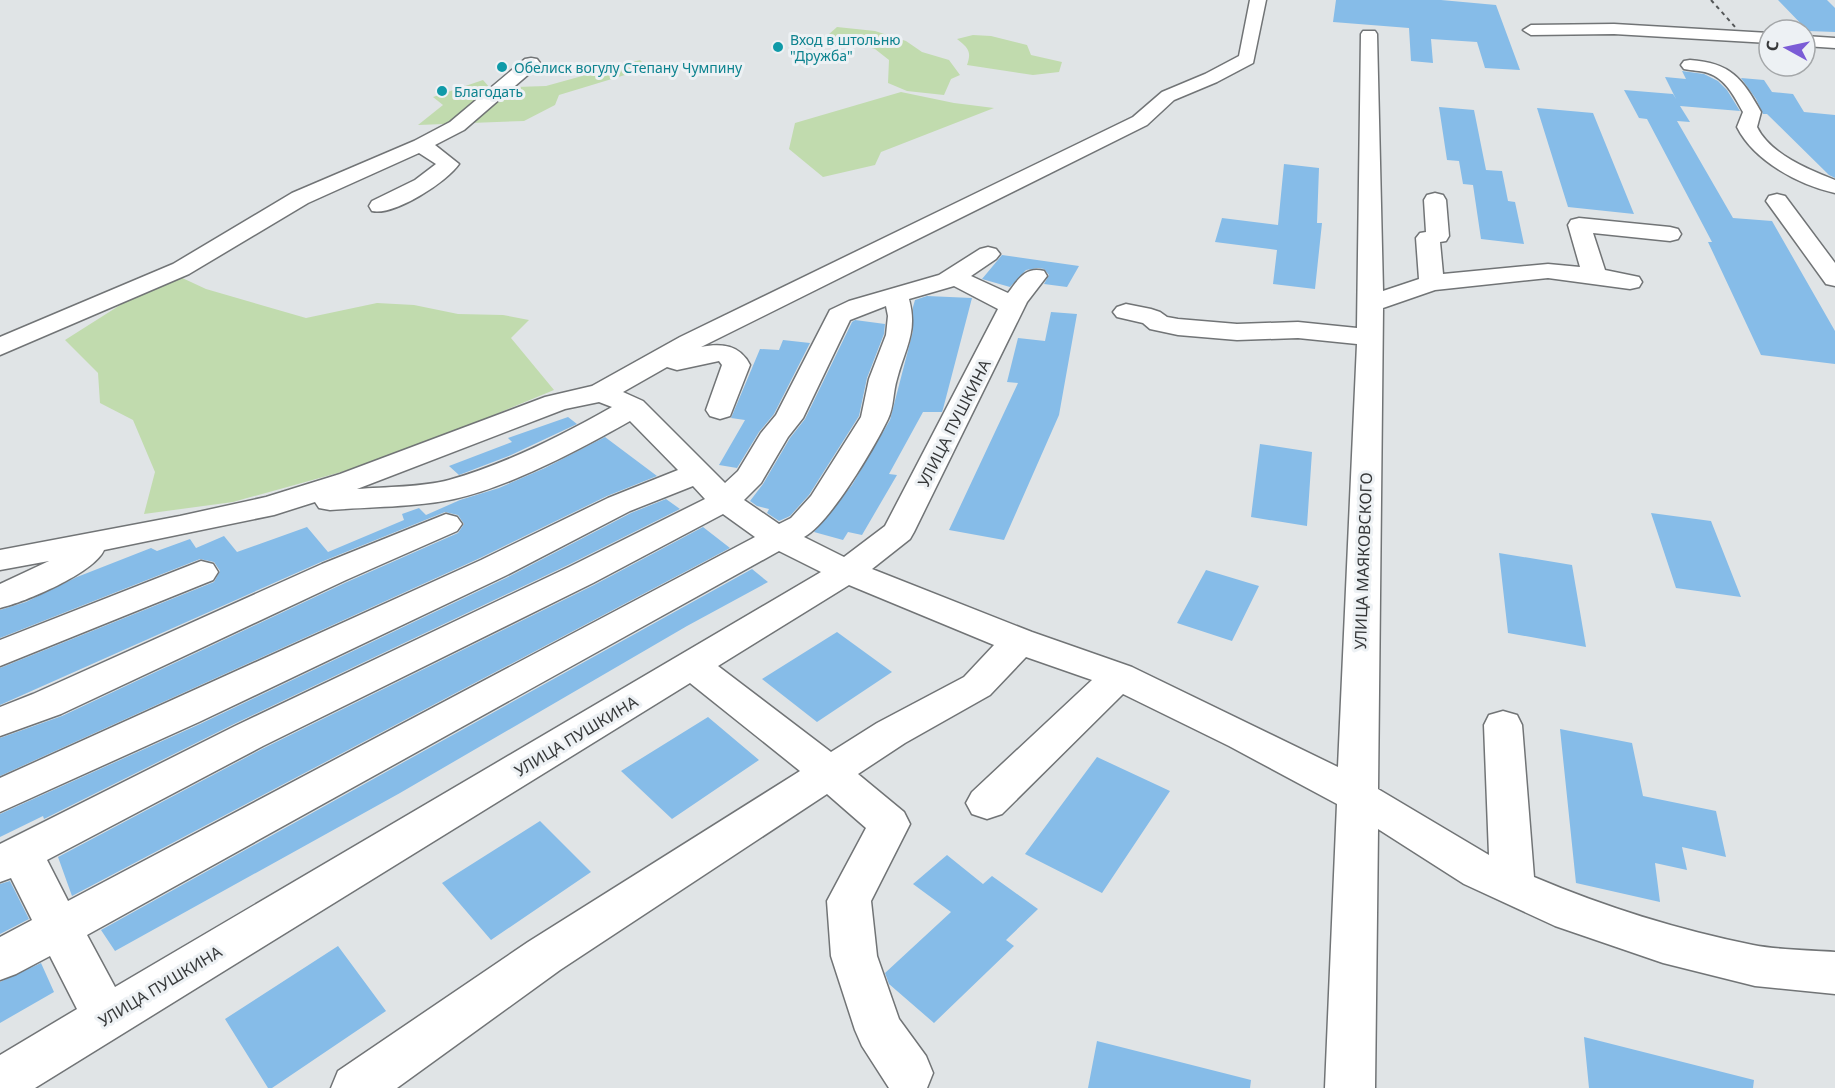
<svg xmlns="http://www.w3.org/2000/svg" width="1835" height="1088" font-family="'Noto Sans',sans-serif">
<rect width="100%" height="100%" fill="#e0e4e6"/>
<path fill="#c1dbae" d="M837,27L875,31L906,41L922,52L949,60L960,75L951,79L944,95L907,91L888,83L889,60L875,49L828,35Z
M973,35L991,36L1027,45L1031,55L1062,62L1059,72L1033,75L967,65C972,51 968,48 957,39Z
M640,60L648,68L559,95L555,105L524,121L418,125L443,105L433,97L483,80L490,88L546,86Z
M901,92L954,103L994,108L881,152L875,165L823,177L789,149L795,123Z
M178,276L206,289L306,318L377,303L414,305L458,314L503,315L529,320L511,338L554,390L388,459L233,502L144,514L155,472L133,420L100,403L98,373L65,340L125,302Z"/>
<path fill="#86bce8" d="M1336,0H1441L1496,5L1520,70L1485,68L1477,42L1431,39L1433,63L1411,61L1409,28L1333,22Z
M1778,0H1827L1835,8V32L1808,31Z
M1682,71L1704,74L1718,81L1727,90L1740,111L1680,106L1690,122L1677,121L1733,218L1772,221L1835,331V364L1761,355L1708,242H1712L1647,119L1639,118L1624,90L1673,94L1676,99L1665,77L1686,79Z
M1741,78L1764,80L1772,92L1793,94L1804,112L1835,115V178L1829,175L1767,114H1763L1756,99Z
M1439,107L1474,110L1486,170L1502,171L1508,201L1515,202L1524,244L1481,239L1473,185L1463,184L1459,161L1447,160Z
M1537,108L1593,113L1634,214L1568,207Z
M1284,164L1319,168L1317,223H1322L1315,289L1273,284L1277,250L1215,242L1222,218L1278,225Z
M1002,255L1079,266L1067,287L1044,284L1049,275L1044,269L1038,268L1026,270L1010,287L982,279Z
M927,296L972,298L943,409L942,412H923L889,474L897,475L862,535L848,532L843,540L814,532L852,485L890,420L913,331V307L915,300Z
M1051,312L1077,314L1059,415L1004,540L949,530L1018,383L1007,382L1018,338L1045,341Z
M855,320L885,324L884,334L867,378L859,416L809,495L790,516L779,521L767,513L769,509L757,506L750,501L763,484L790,438L805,419L852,322Z
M783,340L810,343L774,414L759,432L737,468L719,465L745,420L731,418L760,349L779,350Z
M568,417L577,424L511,455L459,475L449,466L512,442L508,438Z
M605,437L657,476L607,496L480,558L0,776V738L62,716L347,582L458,533L464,524L458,515L445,512L321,562L0,705V668L214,582L220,571L214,562L200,559L0,638V610L26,602L77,577L151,548L157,551L190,539L196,548L224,536L237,552L307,527L328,552L404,520L402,514L419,508L426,515L460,500L499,488L545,468Z
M1260,444L1312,452L1307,526L1251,517Z
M666,499L680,509L568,565L234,724L44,819L43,816L0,837V814L200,724L506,578L631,513Z
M1651,513L1711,521L1741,597L1676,588Z
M703,527L730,548L72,896L58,857L264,748L594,585Z
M1499,553L1572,565L1586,647L1508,633Z
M752,569L768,582L687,626L400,793L115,951L101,930Z
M1206,570L1259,586L1232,641L1177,623Z
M837,632L892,672L817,722L762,679Z
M708,717L759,760L672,819L621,771Z
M1560,729L1632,743L1643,796L1716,811L1726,857L1682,847L1687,870L1655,863L1660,902L1576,883Z
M1097,757L1170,791L1102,893L1025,854Z
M540,821L591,872L491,940L442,883Z
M947,855L983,884L992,876L1038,909L1006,940L1014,946L934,1023L889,984L885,973L951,912L913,884Z
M10,881L29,919L0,934V884Z
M338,946L386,1011L272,1088H268L225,1019Z
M41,963L54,992L0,1023V982Z
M1584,1037L1754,1080L1753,1088H1589Z
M1097,1041L1251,1080L1250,1088H1088Z"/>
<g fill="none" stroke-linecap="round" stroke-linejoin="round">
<defs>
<path id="minor" d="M1250,0H1266L1253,63L1217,82L1174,100L1147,125L701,347C722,343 740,345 750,365L730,416L720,419L710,416L706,410L722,365L719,361L677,370L667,367L623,392L643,401L725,483L738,471L761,433L776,415L830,310L849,301L939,275L980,249L988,247L996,249L1000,254L996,259L971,276L1008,293C1018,280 1025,266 1044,271L1047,276L1027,302L914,532L910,539L872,569L1032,632L1132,667L1338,767L1357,344L1298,338L1237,340L1178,335L1150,329L1143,323L1117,317L1113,312L1117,307L1126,304L1151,309L1160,312L1167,317L1178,319L1237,324L1298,322L1357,328L1361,34L1363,31H1375L1377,34L1383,291L1419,279L1416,238L1420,233L1426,232L1424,200L1427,195L1435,193L1443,195L1446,200L1449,236L1446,241L1440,242L1443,274L1548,264L1580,267L1568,225L1571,220L1579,218L1670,227L1678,229L1681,234L1678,239L1670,241L1593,233L1605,270L1639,277L1642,282L1639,287L1630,289L1548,278L1435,290L1383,308L1378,789L1489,855L1484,725L1489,715L1503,711L1517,715L1522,725L1534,877C1605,907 1678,930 1753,945C1779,950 1808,950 1835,952V994L1755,986L1663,963L1555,926L1464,884L1378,829L1375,1088H1325L1337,804L1229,746L1123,694L1002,814L987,819L972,814L966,803L972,792L1092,680L1026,657L990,695L905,743L858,774L904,812L910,824L871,901L877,956L899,1019L926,1056L933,1073L927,1088H889L862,1046L855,1030L831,956L827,901L866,828L827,794L560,970L397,1088H331L338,1071L528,942L800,771L690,683L35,1088H0V1055L77,1009L50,956L16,974L0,980V937L32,920L11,878L0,882V844L235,726L569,567L705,499L693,486L630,511L505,576L199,722L0,812V778L481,560L608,498L678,470L630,421C581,449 509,487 454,499C417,507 368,507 330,510L319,508L315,502L274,515L104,550C94,573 25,602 0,608V584L49,561L0,570V550L180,516L266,497L340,474L545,397L592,386L680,337L1133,117L1162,92L1205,74L1239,56ZM954,286L998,309L885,526L844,557L804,537C830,523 874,448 888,419C894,407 893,391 897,379C905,348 918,332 909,299ZM886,306L888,316L886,335L869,379L861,417L811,496L791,518L779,524L744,500L761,483L788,437L803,418L850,320ZM599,402L612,407C561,436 506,464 449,480C424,487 384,487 357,489L565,409ZM723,514L755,537L68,901L47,860L263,746L593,583ZM779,551L821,572L115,987L87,935ZM849,585L994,645L964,677L877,723L831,752L718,666Z
M1614,24L1769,33V43L1614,34L1531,35L1523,30L1531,25Z
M1805,36L1835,38V48L1805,46Z
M531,58L537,59L540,63L537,67L464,130L435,145L459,164C447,182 394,216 372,211L369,206L372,201L415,180L436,164L419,153L308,203L189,274L0,355V337L173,264L292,193L414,141L450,122L525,59Z
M1690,60C1731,63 1742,78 1761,112L1757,127C1770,154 1809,170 1835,180V193C1799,185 1754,161 1737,127L1743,112C1734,96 1726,79 1708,73C1700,70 1692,71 1684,69L1681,65L1684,61Z
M1777,194L1785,196L1835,263V286L1826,284L1766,201L1769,196Z
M446,514L457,517L462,524L457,531L346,580L61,714L0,736V707L33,694L322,564Z
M201,561L213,564L218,572L213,580L0,666V640Z"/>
</defs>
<use href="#minor" stroke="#717476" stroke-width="3"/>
<use href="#minor" fill="#fff" fill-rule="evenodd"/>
<path stroke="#545758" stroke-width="2" stroke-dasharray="4 4" stroke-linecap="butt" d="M1711,0L1736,28"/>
</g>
<g fill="#0f9aa8" stroke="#edf1f4" stroke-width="2">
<circle cx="778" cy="47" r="6"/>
<circle cx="502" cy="67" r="6"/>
<circle cx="442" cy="91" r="6"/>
</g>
<g text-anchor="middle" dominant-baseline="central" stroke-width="6" stroke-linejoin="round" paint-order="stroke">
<g font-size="14" fill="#0d838f" stroke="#edf1f4" text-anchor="start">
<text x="790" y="39">Вход в штольню<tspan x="790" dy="16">"Дружба"</tspan></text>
<text x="514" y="67">Обелиск вогулу Степану Чумпину</text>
<text x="454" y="91">Благодать</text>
</g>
<g font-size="16" fill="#363839" stroke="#edf1f4">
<text transform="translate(954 423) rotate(-63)">УЛИЦА ПУШКИНА</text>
<text transform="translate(1363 561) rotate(-88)">УЛИЦА МАЯКОВСКОГО</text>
<text transform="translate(576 736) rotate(-31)">УЛИЦА ПУШКИНА</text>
<text transform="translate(160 986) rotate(-31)">УЛИЦА ПУШКИНА</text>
</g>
</g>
<g transform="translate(1787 48) rotate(278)"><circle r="28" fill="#edf1f4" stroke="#a4a7a9" stroke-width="1.5"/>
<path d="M0-4.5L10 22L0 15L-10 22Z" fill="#7b5cd6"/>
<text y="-9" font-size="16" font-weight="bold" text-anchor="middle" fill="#363839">С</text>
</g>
</svg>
